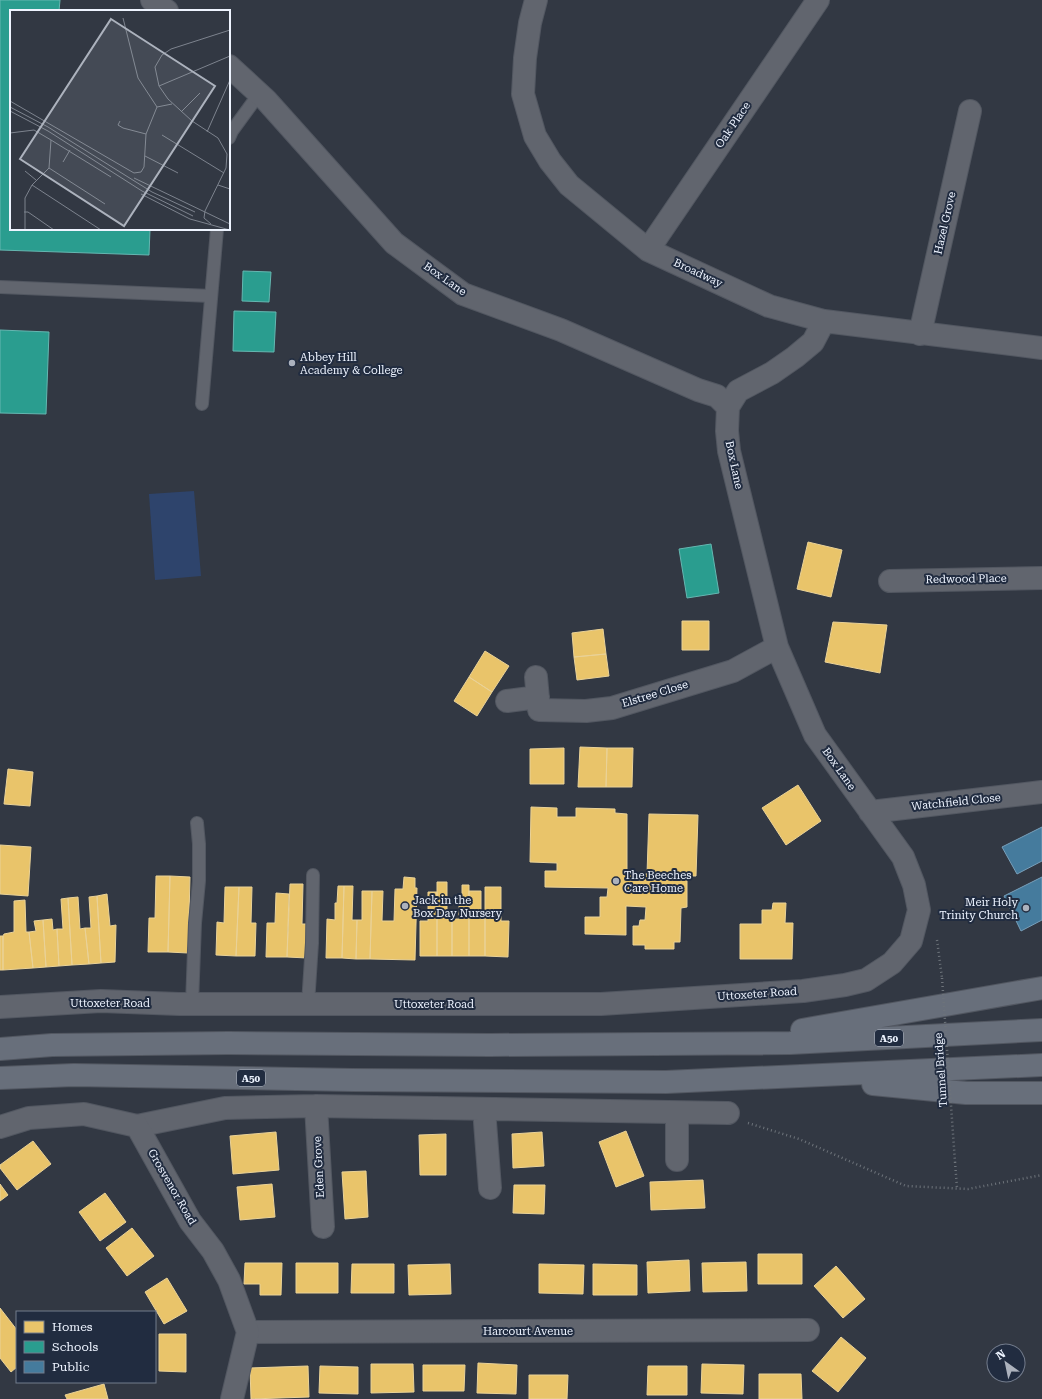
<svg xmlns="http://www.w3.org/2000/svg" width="1042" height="1399" font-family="'Roboto Serif',serif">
<rect width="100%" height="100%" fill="#323843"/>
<path fill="#2e446c" d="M194,491L201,576L155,580L149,494Z"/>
<path fill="#e9c46a" stroke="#ead297" d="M808,542L842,550L831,597L797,589Z
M682,621H709V650H682Z
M833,622L887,625L880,673L825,662Z
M603,629L606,654L574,657L572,633Z
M485,651L509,666L492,692L469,677Z
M606,654L609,676L577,680L574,657Z
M469,677L492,692L477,716L454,701Z
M580,747L607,748L606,787H578Z
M564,748V784H530V749Z
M607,748H633L632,787H606Z
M8,769L33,772L30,806L4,804Z
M798,785L821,821L786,845L762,808Z
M531,807L557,808V817H576V808L615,809V813L627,814V874H647L649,814L698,815L696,876H687V907L681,908L680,942H674V949H645V945H633V926H639L640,920H645L646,907L626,906V935L585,934V917H600V897H607L608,888L545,887V871H557V863L530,862Z
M0,845L31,847L28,896L0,894Z
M156,876H170L168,952H148L149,918H155Z
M170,876L190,877L188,953L168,952Z
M404,877L415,878V888H417L415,960L370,959L372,891H383L382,921H394L395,889H403Z
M437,882H447V919H452V956H437Z
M290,884H303L302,924H308L307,958L287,957Z
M462,885H469V956H452V919H459V902H462Z
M338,886H344L342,958H326L327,919L335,920V903H337Z
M344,886H353L352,920H357L356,959L342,958Z
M225,887H239L236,956L216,955L217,922L224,923Z
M239,887H252L251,923H256L255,956H236Z
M485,887H501V921H509L508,957L485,956Z
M362,891H372L370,959H356L357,920H362Z
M469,891H481V919H485V956H469Z
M428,892H437V956H420V921H428Z
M276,893L289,894L287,957H266L267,923H275Z
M107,894L110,926L116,925L115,962L101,963L97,896Z
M97,896L101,963L89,964L85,928H91L89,897Z
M78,897L80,929L85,928L89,964L72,965L68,898Z
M68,898L72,965L59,966L57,929H63L61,899Z
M25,900L26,932H29L33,968L3,970V936L4,934L14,932V901Z
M773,903H786L785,923H793L792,959H740V924H762V910H772Z
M52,919L53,930L57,929L59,966L46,967L43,920Z
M43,920L46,967L33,968L29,932L36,931L34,921Z
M0,936H3V970H0Z
M626,1131L644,1176L616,1187L599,1142Z
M276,1132L279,1170L233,1174L230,1136Z
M542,1132L544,1166L513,1168L512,1134Z
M446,1134V1175H420L419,1135Z
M33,1141L51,1164L17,1190L0,1168V1165Z
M366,1171L368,1217L345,1219L342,1172Z
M703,1180L705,1208L651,1210L650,1182Z
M0,1184L8,1195L0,1201Z
M272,1184L275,1217L240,1220L237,1187Z
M514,1185H545L544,1214L513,1213Z
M105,1193L126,1222L100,1241L79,1212Z
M132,1228L154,1256L127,1276L106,1248Z
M758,1254H802V1284H758Z
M689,1260L690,1291L648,1293L647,1262Z
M746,1262L747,1291L703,1292L702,1263Z
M245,1263H282L281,1295H260V1284H244Z
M296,1263H338V1293H296Z
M352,1264H394V1293H351Z
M450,1264L451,1294L409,1295L408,1265Z
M539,1264L584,1265L583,1294L539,1293Z
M593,1264L637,1265V1295H593Z
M836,1266L865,1299L843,1318L814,1286Z
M167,1278L187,1311L164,1324L145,1292Z
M0,1308L17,1330V1367L11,1372L0,1358Z
M159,1334H186V1372L159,1371Z
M841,1337L866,1358L838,1392L812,1371Z
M478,1363L517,1365L516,1394L477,1393Z
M371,1364H413L414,1392L371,1393Z
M702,1364L744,1365L743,1394L701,1393Z
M423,1365H465L464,1391H423Z
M308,1366L309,1397L251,1399L250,1368Z
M320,1366L358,1367V1394L319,1393Z
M648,1366H687V1395H647Z
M759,1374H801L802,1399H759Z
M529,1375H568L567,1399H529Z
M104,1384L108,1399H67L65,1395Z"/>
<path fill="#2a9d8f" stroke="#65b7b1" d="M0,0H60L59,11H11V229H150L149,255L0,250Z
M243,271L271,272L269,302L242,301Z
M234,311L276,312L274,352L233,351Z
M0,330L49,332L46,414L0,413Z
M711,544L719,593L687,598L679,549Z"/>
<path fill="#457b9d" stroke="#789fba" d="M1042,827V861L1017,874L1002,847Z
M1042,877V920L1021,931L1004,896Z"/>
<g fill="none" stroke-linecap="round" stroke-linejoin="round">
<defs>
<path id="service" d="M229,138L232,131L259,94
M0,287L211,296
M202,404L217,229
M192,1004L195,923L199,881V844L197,823
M308,1004L312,943L313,875"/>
<path id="minor" d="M152,0L167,11
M536,0L530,23L525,58L523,94L535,136L550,161L569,185L648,250L769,306L824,321L1042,348
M648,250L818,0
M920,334L970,111
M728,407L738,391L772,373L795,357L813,342L824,321
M890,581L1042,578
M536,677L539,710L586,711L612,708L733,671L777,647
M507,701L538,697
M870,812L1042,792
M0,1007L101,1001L179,1004H601L803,991L845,985L866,980L892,963L911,941L919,910L914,885L903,857L815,735L777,647L729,451L727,431L728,407L717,396L698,390L561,330L463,294L394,243L266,100L229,66
M316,1106L323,1227
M484,1109L490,1188
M677,1113V1160
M137,1126L225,1108L316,1106L728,1113
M248,1332L808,1330"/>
<path id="tertiary" d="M0,1127L29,1118L84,1114L137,1126L190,1221L213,1251L229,1280L248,1332L232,1399"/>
<path id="trunk" d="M802,1030L1042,988
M0,1049L52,1045L228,1043L490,1045L790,1043L1042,1030
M0,1078L74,1075L353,1080L666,1082L1042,1065
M873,1084L966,1093H1042"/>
</defs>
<use href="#service" stroke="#525761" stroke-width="14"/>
<use href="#minor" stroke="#525761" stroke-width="24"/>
<use href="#tertiary" stroke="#525761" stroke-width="24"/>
<use href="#trunk" stroke="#525761" stroke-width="24"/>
<path stroke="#6e747b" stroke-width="2.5" stroke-dasharray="1 3" stroke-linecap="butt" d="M937,940L942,978
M748,1123L799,1139L906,1186L968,1189L1042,1175
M955,1162L957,1188"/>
<use href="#service" stroke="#61656e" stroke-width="12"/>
<use href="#minor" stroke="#61656e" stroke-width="22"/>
<use href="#tertiary" stroke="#61656e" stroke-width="22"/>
<use href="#trunk" stroke="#686f7b" stroke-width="22"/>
<path stroke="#6e747b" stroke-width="2.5" stroke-dasharray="1 3" stroke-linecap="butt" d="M942,978L955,1162"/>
</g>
<g fill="#acb2bd" stroke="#212c40" stroke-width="1.5">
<circle cx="292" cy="363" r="4"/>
<circle cx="616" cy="881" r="4"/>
<circle cx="405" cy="906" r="4"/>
<circle cx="1026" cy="908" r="4"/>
</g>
<g text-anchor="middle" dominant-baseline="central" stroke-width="4" stroke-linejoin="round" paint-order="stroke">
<g fill="#212c40" stroke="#b0b8c6" stroke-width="1">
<rect x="875" y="1030" width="28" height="16" rx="3"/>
<rect x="237" y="1070" width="28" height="16" rx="3"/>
</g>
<g font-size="10" font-weight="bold" fill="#eef4ff">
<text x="889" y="1038">A50</text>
<text x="251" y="1078">A50</text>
</g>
<g font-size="11" fill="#eef4ff" stroke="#212c40">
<text transform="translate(733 125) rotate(-56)">Oak Place</text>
<text transform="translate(945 223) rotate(-77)">Hazel Grove</text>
<text transform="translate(698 273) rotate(25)">Broadway</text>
<text transform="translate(445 279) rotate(35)">Box Lane</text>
<text transform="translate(734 465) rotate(78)">Box Lane</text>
<text transform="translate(966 579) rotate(-1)">Redwood Place</text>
<text transform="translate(655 694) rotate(-17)">Elstree Close</text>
<text transform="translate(839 769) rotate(55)">Box Lane</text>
<text transform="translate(956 802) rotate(-6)">Watchfield Close</text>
<text transform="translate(757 994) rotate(-4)">Uttoxeter Road</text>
<text x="110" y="1003">Uttoxeter Road</text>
<text x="434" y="1004">Uttoxeter Road</text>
<text transform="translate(941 1070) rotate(-94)">Tunnel Bridge</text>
<text transform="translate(319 1167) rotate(-93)">Eden Grove</text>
<text transform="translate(172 1187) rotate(60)">Grosvenor Road</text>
<text x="528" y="1331">Harcourt Avenue</text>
</g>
<g font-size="11" fill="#eef4ff" stroke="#212c40" text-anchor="start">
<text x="300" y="357">Abbey Hill<tspan x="300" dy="13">Academy &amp; College</tspan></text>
<text x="624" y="875">The Beeches<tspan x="624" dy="13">Care Home</tspan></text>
<text x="413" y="900">Jack in the<tspan x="413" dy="13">Box Day Nursery</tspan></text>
<text x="1018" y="902" text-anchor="end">Meir Holy<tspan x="1018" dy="13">Trinity Church</tspan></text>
</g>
</g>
<g transform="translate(10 10)">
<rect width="220" height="220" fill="#323843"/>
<path fill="none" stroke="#7d838e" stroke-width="1" d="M113,8L128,68L147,97M149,76L220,46M0,91L124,163L131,162L134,157L136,124L147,97M0,97L38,117L142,182L185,202M147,97L162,94M0,101L38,121L132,181L183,206M171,102L190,83M110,111L108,115L113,118L136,124M197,122L220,70M0,123L24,120L41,130L39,158L22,175L15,188V220M152,125L214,163M41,130L101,167M135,146L168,163M53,152L60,140M39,158L95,194M15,161L26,170M124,168L220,214M22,175L91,220M208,175L220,179M131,184L180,209L220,220M195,201L216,158L217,144L208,128L182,111L158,89L149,76L145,57L152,45L161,39L220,20M195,201L194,208L201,214M14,202H18L44,220"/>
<path fill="#acb2bd" fill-opacity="0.15" stroke="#acb2bd" stroke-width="2" d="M101,9L205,76L114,216L10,149Z"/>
<rect width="220" height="220" fill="none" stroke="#eef4ff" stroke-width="2"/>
</g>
<rect x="16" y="1311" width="140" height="72" fill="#212c40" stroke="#737c8c"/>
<rect x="24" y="1321" width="20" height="12" fill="#e9c46a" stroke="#737c8c"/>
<text x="52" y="1331" font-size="12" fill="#eef4ff">Homes</text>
<rect x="24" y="1341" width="20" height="12" fill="#2a9d8f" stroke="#737c8c"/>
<text x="52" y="1351" font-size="12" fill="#eef4ff">Schools</text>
<rect x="24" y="1361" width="20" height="12" fill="#457b9d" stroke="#737c8c"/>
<text x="52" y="1371" font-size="12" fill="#eef4ff">Public</text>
<g transform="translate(1006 1363) rotate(327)"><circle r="19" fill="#212c40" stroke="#737c8c"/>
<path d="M0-3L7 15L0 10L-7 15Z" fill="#acb2bd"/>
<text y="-6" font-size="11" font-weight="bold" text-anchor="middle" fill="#eef4ff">N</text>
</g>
</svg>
